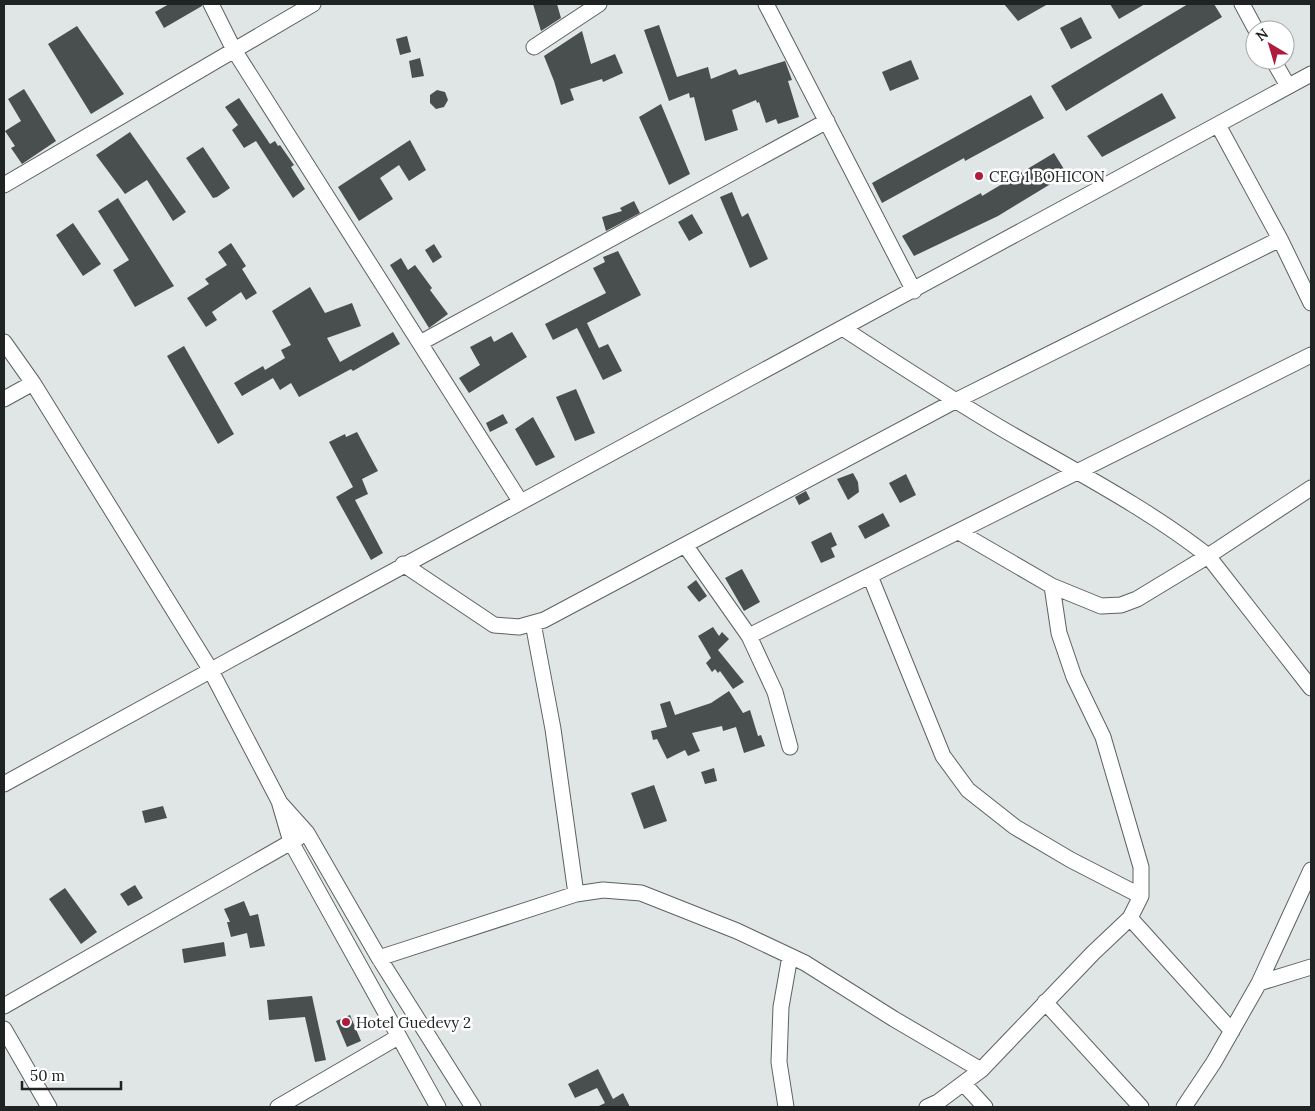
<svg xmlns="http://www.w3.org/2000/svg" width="1315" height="1111" font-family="Lora,serif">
<rect width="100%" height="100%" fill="#dfe6e5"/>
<path fill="#484f4e" d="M169,4H202V6L164,28L155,12Z
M533,4H557L561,18L541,31Z
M1004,4H1048L1018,21Z
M1110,4H1145L1119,19Z
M1188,4H1214L1222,17L1066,111L1051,86Z
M1081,17L1092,38L1071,49L1060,28Z
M659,25L677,77L708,67L711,79L736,69L739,75L785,61L792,80L788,81L799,117L778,124L776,119L766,123L759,102L757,103L756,100L732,110L738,130L705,141L694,97L690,98L689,93L669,101L644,30Z
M77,26L124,94L91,114L48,44Z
M582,31L591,64L615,54L623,73L603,82L602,79L570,89L574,100L561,105L554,81L544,56Z
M407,36L411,52L400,55L396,39Z
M420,58L424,76L412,78L409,61Z
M911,60L919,79L890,91L882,72Z
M24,89L56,141L22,164L11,148L15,146L5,131L21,121L8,99Z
M437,90L445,92L448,100L444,107L436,109L430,103V95Z
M1162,93L1176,118L1102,157L1087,136Z
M1031,95L1044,118L965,161L964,158L882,203L872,183Z
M239,98L270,144L275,141L278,146L280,145L294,165L291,167L305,189L293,198L256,141L244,148L232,130L238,125L225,107Z
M661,104L690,174L669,185L639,117Z
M130,132L186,212L173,221L147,180L125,194L96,155Z
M410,140L426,170L409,181L399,165L380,178L393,199L359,221L338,187Z
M203,147L230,188L217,197L213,198L186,158Z
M1054,153L1067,174L998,216L914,256L902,236L981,193L982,196Z
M732,192L742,217L748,213L768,259L750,268L720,197Z
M118,198L174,286L135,307L113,270L129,260L98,211Z
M634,201L640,213L606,231L602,217L622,211L620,208Z
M692,214L703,233L689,241L678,222Z
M73,223L101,264L83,276L56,235Z
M231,243L246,266L242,269L257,293L246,300L241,292L212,312L217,320L206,327L187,298L209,284L205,279L227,265L218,252Z
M434,244L442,257L433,263L425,250Z
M618,251L641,295L587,323L599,348L608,344L622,371L603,380L577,328L553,340L545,324L606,293L593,268L605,262L603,257Z
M401,258L408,270L415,265L432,288L430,290L448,314L429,328L390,265Z
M310,287L325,313L352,303L361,326L327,338L340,362L393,332L400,344L353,371L351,369L299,397L291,383L280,390L273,378L242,396L234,383L263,366L265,370L285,358L281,350L291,345L272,311Z
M512,332L527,357L469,393L459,378L480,365L470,347L491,336L494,342Z
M184,346L234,434L218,444L167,356Z
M576,389L595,433L575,441L556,397Z
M503,414L508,423L490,432L486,423Z
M533,417L555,457L536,466L515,429Z
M357,432L378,471L362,479L368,494L355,500L383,553L371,560L336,497L353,487L329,442L345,434L346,437Z
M853,473L858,482L859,492L848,500L837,479Z
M906,474L916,495L900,503L889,483Z
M806,491L810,499L799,505L795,497Z
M883,513L890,526L865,539L858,526Z
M831,532L837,545L831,548L835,557L821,563L811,542Z
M742,569L760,602L744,611L725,578Z
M696,580L707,596L699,602L687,587Z
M713,627L719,636L722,632L729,639L718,650L744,682L733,689L720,671L718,673L715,669L712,672L706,663L711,658L698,636Z
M729,691L743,713L750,710L758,736L761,735L765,746L744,753L736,727L723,731L722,726L692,733L700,751L688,756L685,750L667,759L657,739L653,740L651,731L667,727L660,704L670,701L675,715L711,703Z
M714,768L717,781L705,784L701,772Z
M654,785L667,821L644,829L631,793Z
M163,806L167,818L145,823L142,811Z
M135,885L143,898L128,906L120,894Z
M65,888L97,932L81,944L49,899Z
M244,901L250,916L258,914L265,946L250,948L247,933L231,937L227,922H230L224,909Z
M224,942L226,956L184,963L182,949Z
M312,996L326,1060L315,1062L305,1017L269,1020L267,1000Z
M350,1015L361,1041L347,1047L336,1021Z
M598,1069L613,1099L623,1093L630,1107H597L605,1103L597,1088L575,1098L568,1084Z"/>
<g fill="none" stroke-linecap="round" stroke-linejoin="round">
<defs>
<path id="minor" d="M211,4L234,50L520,501
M766,4L914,291
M1242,4L1256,30
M534,47L599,4
M1273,60L1288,86
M1218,125L1280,239L1311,303
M4,185L313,4
M844,329C899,365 954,401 1011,434C1075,471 1150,510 1208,556L1311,688
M4,342L33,383L210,669L279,801L291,842L438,1107
M420,343L827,121
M4,399L33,383
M959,532L1052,586L1101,606L1121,605L1137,599L1208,556L1311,488
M685,545L749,636L775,692L790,747
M403,564L494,625L519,627L544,620L955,401L1280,239
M870,576L943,756L968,790L1015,827L1071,860L1141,896
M533,623L553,729L576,894
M749,636L1311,355
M4,784C438,544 876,311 1311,74
M281,804L307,833L379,958L473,1107
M1130,918L1232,1031
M379,958L576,894L603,890L641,893L737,931L805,963L894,1019L981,1070
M1259,983L1311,967
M1045,1002L1141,1107
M4,1006L298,838
M4,1029L49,1107
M964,1084L985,1107
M278,1107L398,1037
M786,1107L779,1062L781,1007L790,956
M927,1107L938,1102L981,1070L1093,953L1130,918L1141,896V867L1103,737L1074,677L1059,633L1052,586
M1184,1107L1214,1062L1259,983L1311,870"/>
</defs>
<use href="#minor" stroke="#5c6261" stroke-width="17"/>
<use href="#minor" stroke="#fff" stroke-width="15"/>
</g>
<g fill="#af1b3d" stroke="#fff" stroke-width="2">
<circle cx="979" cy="176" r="5"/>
<circle cx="346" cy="1022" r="5"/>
</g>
<g text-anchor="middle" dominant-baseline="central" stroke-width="5" stroke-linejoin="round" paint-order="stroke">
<g font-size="15" fill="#202323" stroke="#fff" text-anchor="start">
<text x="989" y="176">CEG 1 BOHICON</text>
<text x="356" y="1022">Hotel Guedevy 2</text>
</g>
</g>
<rect width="1315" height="1111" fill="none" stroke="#202323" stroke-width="10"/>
<g transform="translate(1270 45) rotate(322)"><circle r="24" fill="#ffffff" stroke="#a6a7a7"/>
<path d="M0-4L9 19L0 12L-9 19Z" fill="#af1b3d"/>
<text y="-8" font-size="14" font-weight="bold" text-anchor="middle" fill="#202323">N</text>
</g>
<path d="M22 1081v8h99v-8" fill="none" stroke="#202323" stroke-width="2.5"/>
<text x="30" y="1081" font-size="15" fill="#202323" stroke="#ffffff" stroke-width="4" paint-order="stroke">50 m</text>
</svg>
